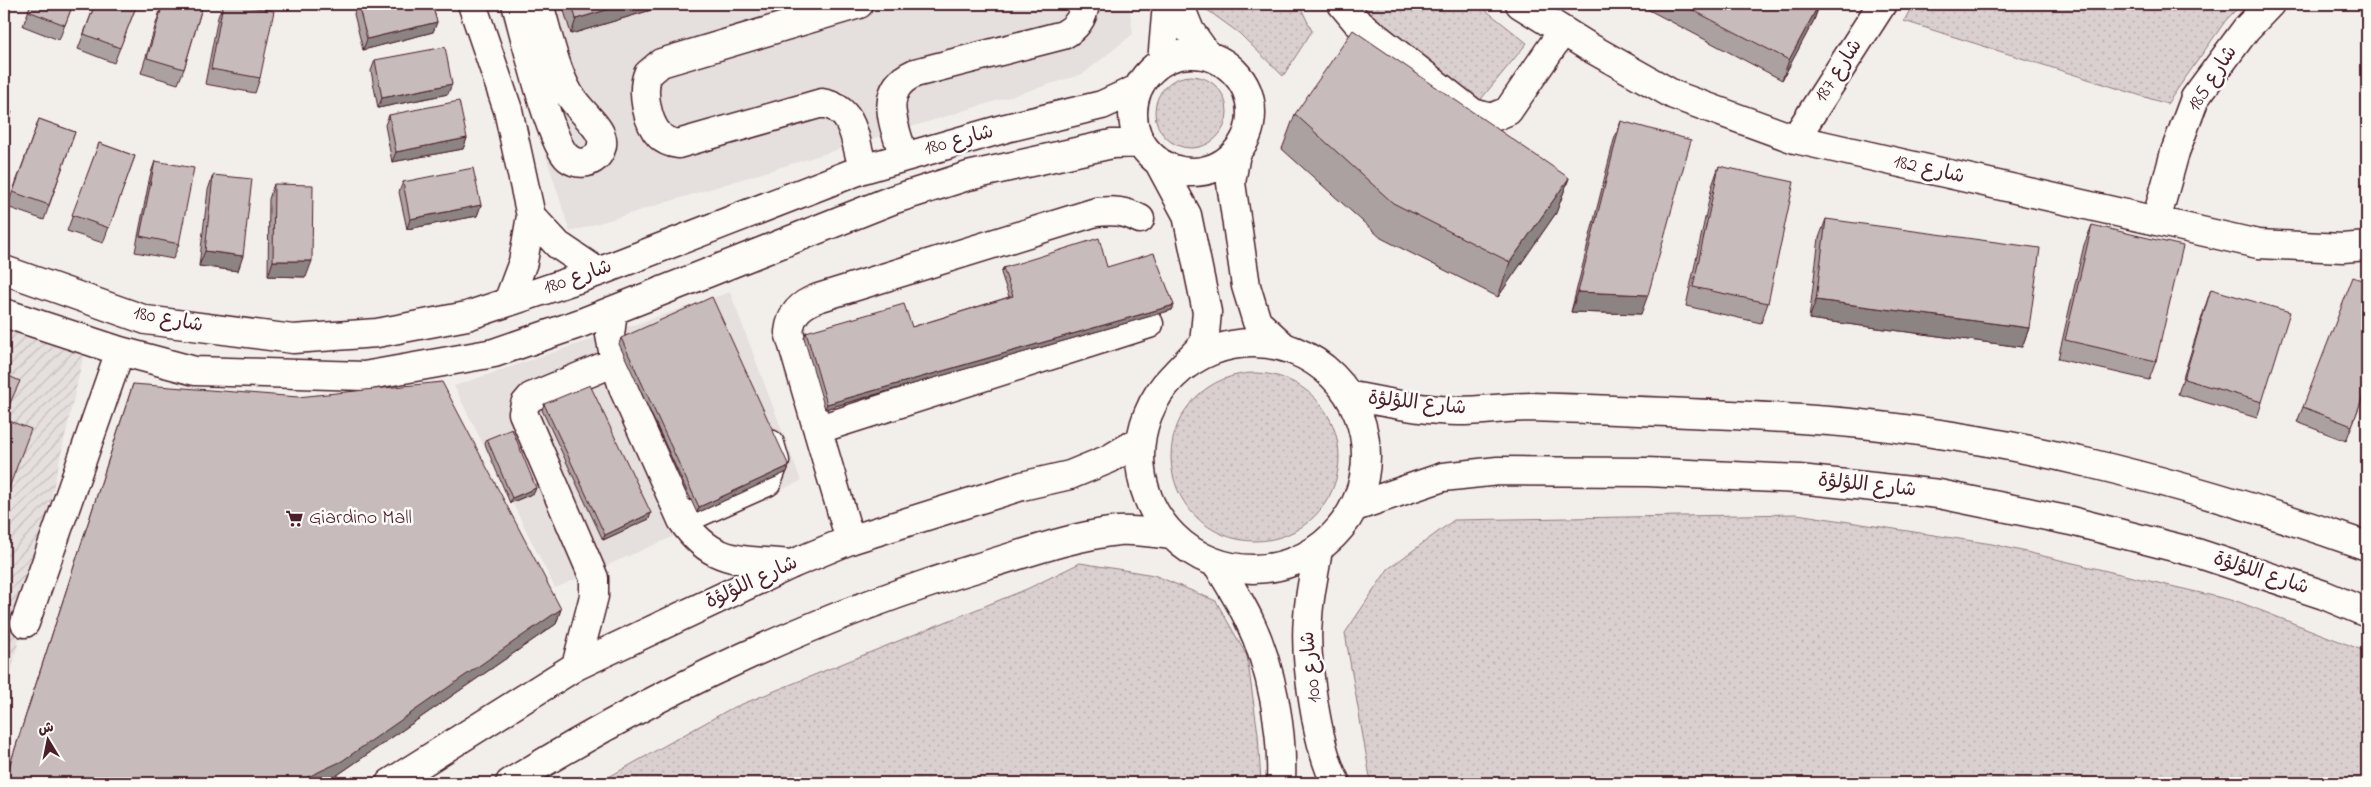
<svg xmlns="http://www.w3.org/2000/svg" width="2371" height="787" font-family="'Indie Flower','Playpen Sans Arabic',sans-serif">
<defs>
<pattern id="industrial-furrows" width="10" height="10" patternUnits="userSpaceOnUse" patternTransform="scale(1.25)"><rect width="10" height="10" fill="#e5dfdd"/><path d="M-1 1l2-2M0 10L10 0M9 11l2-2" fill="none" stroke="#c6bfbe"/></pattern>
<pattern id="park-dots" width="8" height="8" patternUnits="userSpaceOnUse" patternTransform="scale(1.25)"><rect width="8" height="8" fill="#d9d0cf"/><path d="M2 2h.1M6 6h.1" fill="none" stroke="#bcb2b2" stroke-width="1.8" stroke-linecap="round"/></pattern>
</defs>
<rect width="100%" height="100%" fill="#f2efeb"/>
<filter id="ink" filterUnits="userSpaceOnUse"><feTurbulence type="fractalNoise" baseFrequency=".02" numOctaves="2"/><feDisplacementMap in="SourceGraphic" scale="10" xChannelSelector="R" yChannelSelector="G"/><feConvolveMatrix kernelMatrix="1 2 1 2 8 2 1 2 1" color-interpolation-filters="sRGB"/></filter>
<g filter="url(#ink)">
<path fill="#e5dfdd" d="M498,4H1129L1133,34L1083,74L570,232Z
M730,292L801,481L555,588L454,386Z"/>
<path fill="url(#industrial-furrows)" d="M4,325L87,340L4,704Z"/>
<path fill="url(#park-dots)" stroke="#92787d" d="M1199,4H1299L1312,31L1283,76L1239,33Z
M1354,4H1478L1527,43L1477,104Z
M1913,4H2242L2226,20L2167,104L1904,21Z
M1155 112a36 36 0 1 1 72 0a36 36 0 1 1-72 0Z
M1171 457a84 84 0 1 1 168 0a84 84 0 1 1-168 0Z
M1797,514L1992,544L2239,602L2367,652V783H1371L1345,633L1388,569L1454,520Z
M1080,563L1154,575L1216,601L1247,656L1258,734L1261,783H598L730,709L1027,589Z"/>
<g fill="none" stroke-linecap="round" stroke-linejoin="round">
<defs>
<path id="minor" d="M472,4L508,110L531,216L523,262L508,302
M516,4C524,32 550,144 568,158C577,165 588,164 596,157C601,152 604,143 601,136C597,124 577,108 569,94C554,67 548,34 539,4
M859,4L661,63L648,74C641,91 647,123 660,136C665,141 671,143 678,144L822,103C855,108 855,141 863,169
M1179,4L1190,31L1208,56
M1342,4L1357,22L1473,113L1491,118L1508,111L1562,32
M1520,4L1589,47L1674,95L1795,139L2258,244L2343,248L2367,246
M1133 113a59 59 0 1 1 118 0a59 59 0 1 1-118 0Z
M1162,62L1167,4
M1795,139L1882,4
M1236,153L1231,183L1246,286L1257,322L1283,346
M904,157C895,127 876,90 915,73L1063,35C1076,28 1083,19 1085,4
M1158,161L1187,215L1207,312L1204,344L1177,372
M531,216L558,245L598,272
M2156,221L2175,152L2195,98L2246,29L2270,4
M4,270L146,320L293,339L377,333L467,316L598,272L863,169L1006,128L1102,105L1137,89
M613,311L610,335L615,362L624,390L682,520C713,566 742,559 792,564
M4,313L120,351L195,371L364,376L494,353L581,323L892,200L968,176L1112,144L1141,143
M819,429L1149,324
M682,520L767,482L775,461L770,444
M850,540L789,332C791,313 801,304 818,298L1096,212C1113,210 1125,211 1140,219
M1318,549C1315,572 1309,595 1308,618C1304,657 1317,748 1336,783
M1217,564C1228,582 1240,601 1249,620C1272,667 1283,731 1281,783
M25,623L120,351
M576,666L594,596V578L523,413L525,404L531,397L615,362"/>
<path id="major" d="M1140 456a113 113 0 1 1 226 0a113 113 0 1 1-226 0Z
M1351,396C1386,402 1422,411 1459,411C1483,411 1507,407 1531,407C1621,410 1711,413 1801,419C1996,431 2184,482 2367,546
M1355,507L1443,477L1498,471L1647,472L1799,479L1939,494L2071,521L2197,553L2324,595L2367,613
M390,783L576,666L792,564L850,540L1022,486L1070,475L1109,459L1141,440
M510,783C658,691 819,615 986,565C1029,552 1074,536 1118,531C1135,530 1154,533 1171,535"/>
</defs>
<use href="#minor" stroke="#4a1f2b" stroke-width="31"/>
<use href="#major" stroke="#4a1f2b" stroke-width="31"/>
<use href="#minor" stroke="#fdfcf7" stroke-width="28"/>
<use href="#major" stroke="#fdfcf7" stroke-width="28"/>
</g>
<path fill="#aca1a1" stroke="#4a1f2b" d="M31,4H73L59,40L23,26Z
M95,4H137L114,63L78,49Z
M162,4H203L184,69L178,84L141,73Z
M223,4L260,78L255,93L205,84L218,17Z
M357,4H432L437,22L433,32L363,50L354,14Z
M562,4H671L571,34Z
M1649,4H1820L1814,20L1782,80L1647,9Z
M375,60L448,94L378,108L371,71Z
M1295,114L1569,178L1556,213L1498,297L1381,238L1282,149Z
M389,115L467,138L463,149L392,162L385,125Z
M39,119L75,132L44,220L7,207Z
M1621,121L1641,314L1571,312L1614,140Z
M99,143L135,156L103,243L67,231Z
M155,161L179,244L173,259L135,252L150,176Z
M1719,166L1768,303L1761,323L1686,306L1712,186Z
M213,175L238,271L199,266L208,190Z
M403,182L481,205L477,216L407,229L399,192Z
M274,184L306,277L268,276L269,199Z
M1826,219L2029,328L2022,347L1809,319L1819,238Z
M2092,225L2156,361L2149,380L2058,359L2084,245Z
M1107,267L1174,305L1172,310L825,409L804,338L806,332L912,327L1009,297L1001,273L1003,268Z
M2211,289L2262,402L2257,418L2178,394L2206,304Z
M621,338L789,466L787,472L697,513L619,344Z
M133,384L561,609L556,624L336,776L4,783Z
M2367,386L2346,441L2297,422L2303,407Z
M544,404L649,519L603,540L542,410Z
M487,439L534,493L510,503L485,444Z"/>
<path fill="#8c8383" stroke="#4a1f2b" d="M626,4H671L571,34L576,19Z
M1819,4L1814,20L1782,80L1789,60Z
M437,22L433,32L363,50L367,39Z
M452,84L448,94L378,108L382,98Z
M467,138L463,149L392,162L396,152Z
M1569,178L1556,213L1498,297L1510,262Z
M481,205L477,216L407,229L410,219Z
M205,251L243,256L238,271L199,266Z
M273,261H312L306,277L268,276Z
M1578,292L1648,295L1641,314L1571,312Z
M1816,300L2029,328L2022,347L1809,319Z
M1174,305L1172,310L825,409L827,404Z
M789,466L787,472L697,513L699,507Z
M536,488L534,493L510,503L512,498Z
M651,513L649,519L603,540L605,535Z
M561,609L556,624L336,776L321,783H295Z"/>
<path fill="#c8bbbb" stroke="#4a1f2b" d="M31,4H73L65,25L28,11Z
M95,4H137L120,48L84,34Z
M163,4H203L184,69L147,58Z
M223,4H234L274,11L260,78L211,69Z
M358,4H432L437,22L367,39Z
M572,4H626L576,19Z
M1681,4H1819L1789,60Z
M1353,30L1569,178L1510,262L1393,203L1295,114Z
M445,47L452,84L382,98L375,60Z
M459,101L467,138L396,152L389,115Z
M4,109L12,112L4,136Z
M39,119L75,132L49,205L13,192Z
M1621,121L1691,140L1648,295L1578,292Z
M99,143L135,156L109,228L72,215Z
M155,161L194,168L179,244L140,236Z
M1719,166L1794,182L1768,303L1693,287Z
M473,168L481,205L410,219L403,182Z
M213,175L252,179L243,256L205,251Z
M274,184L313,185L312,261H273Z
M1826,219L2040,248L2029,328L1816,300Z
M2092,225L2183,246L2156,361L2065,340Z
M1099,238L1107,267L1154,253L1174,305L827,404L806,332L904,304L912,327L1013,296L1003,268Z
M2353,277L2367,282V385L2352,426L2303,407Z
M2211,289L2290,312L2262,402L2184,379Z
M712,297L789,466L699,507L621,338Z
M4,374L20,381L4,416Z
M442,382L561,609L342,761L295,783H4L133,384L298,397Z
M590,385L651,513L605,535L544,404Z
M4,419L31,429L4,501Z
M512,429L536,488L512,498L487,439Z"/>
</g>
<defs>
<symbol id="supermarket-bare" viewBox="-9 -9 18 18"><path d="M-6-5.5h2.5l.6 2H6L4.5 2H-2.5L-4.4-4H-6ZM-1.5 3.2a1.3 1.3 0 1 0 .1 0ZM3 3.2a1.3 1.3 0 1 0 .1 0Z" fill="#4a1f2b" stroke="#fdfcf7" stroke-width="2.5" paint-order="stroke"/></symbol>
</defs>
<g fill-rule="evenodd">
<use href="#supermarket-bare" x="282" y="506" width="25" height="25"/>
</g>
<g text-anchor="middle" dominant-baseline="central" stroke-width="5" stroke-linejoin="round" paint-order="stroke">
<g font-size="20" fill="#4a1f2b" stroke="#fdfcf7">
<text transform="translate(1839 71) rotate(-57)">شارع 187</text>
<text transform="translate(2213 79) rotate(-57)">شارع 185</text>
<text transform="translate(959 141) rotate(-15)">شارع 180</text>
<text transform="translate(1929 170) rotate(13)">شارع 182</text>
<text transform="translate(578 278) rotate(-19)">شارع 180</text>
<text transform="translate(168 320) rotate(11)">شارع 180</text>
<text transform="translate(1417 404) rotate(6)">شارع اللؤلؤة</text>
<text transform="translate(1867 486) rotate(6)">شارع اللؤلؤة</text>
<text transform="translate(2261 574) rotate(18)">شارع اللؤلؤة</text>
<text transform="translate(752 583) rotate(-25)">شارع اللؤلؤة</text>
<text transform="translate(1312 667) rotate(-96)">شارع 100</text>
</g>
<g font-size="20" fill="#4a1f2b" stroke="#fdfcf7" text-anchor="start">
<text x="309" y="518">Giardino Mall</text>
</g>
</g>
<rect width="2371" height="787" fill="none" stroke="#fdfcf7" stroke-width="20"/>
<rect x="10" y="10" width="2351" height="767" fill="none" stroke="#4a1f2b" stroke-width="2" filter="url(#ink)"/>
<g transform="translate(48 740) rotate(350)" stroke="#fdfcf7" stroke-width="4" paint-order="stroke">
<path d="M0-4L9 19L0 12L-9 19Z" fill="#4a1f2b"/>
<text y="-8" font-size="14" font-weight="bold" text-anchor="middle" fill="#4a1f2b">ش</text>
</g>
</svg>
